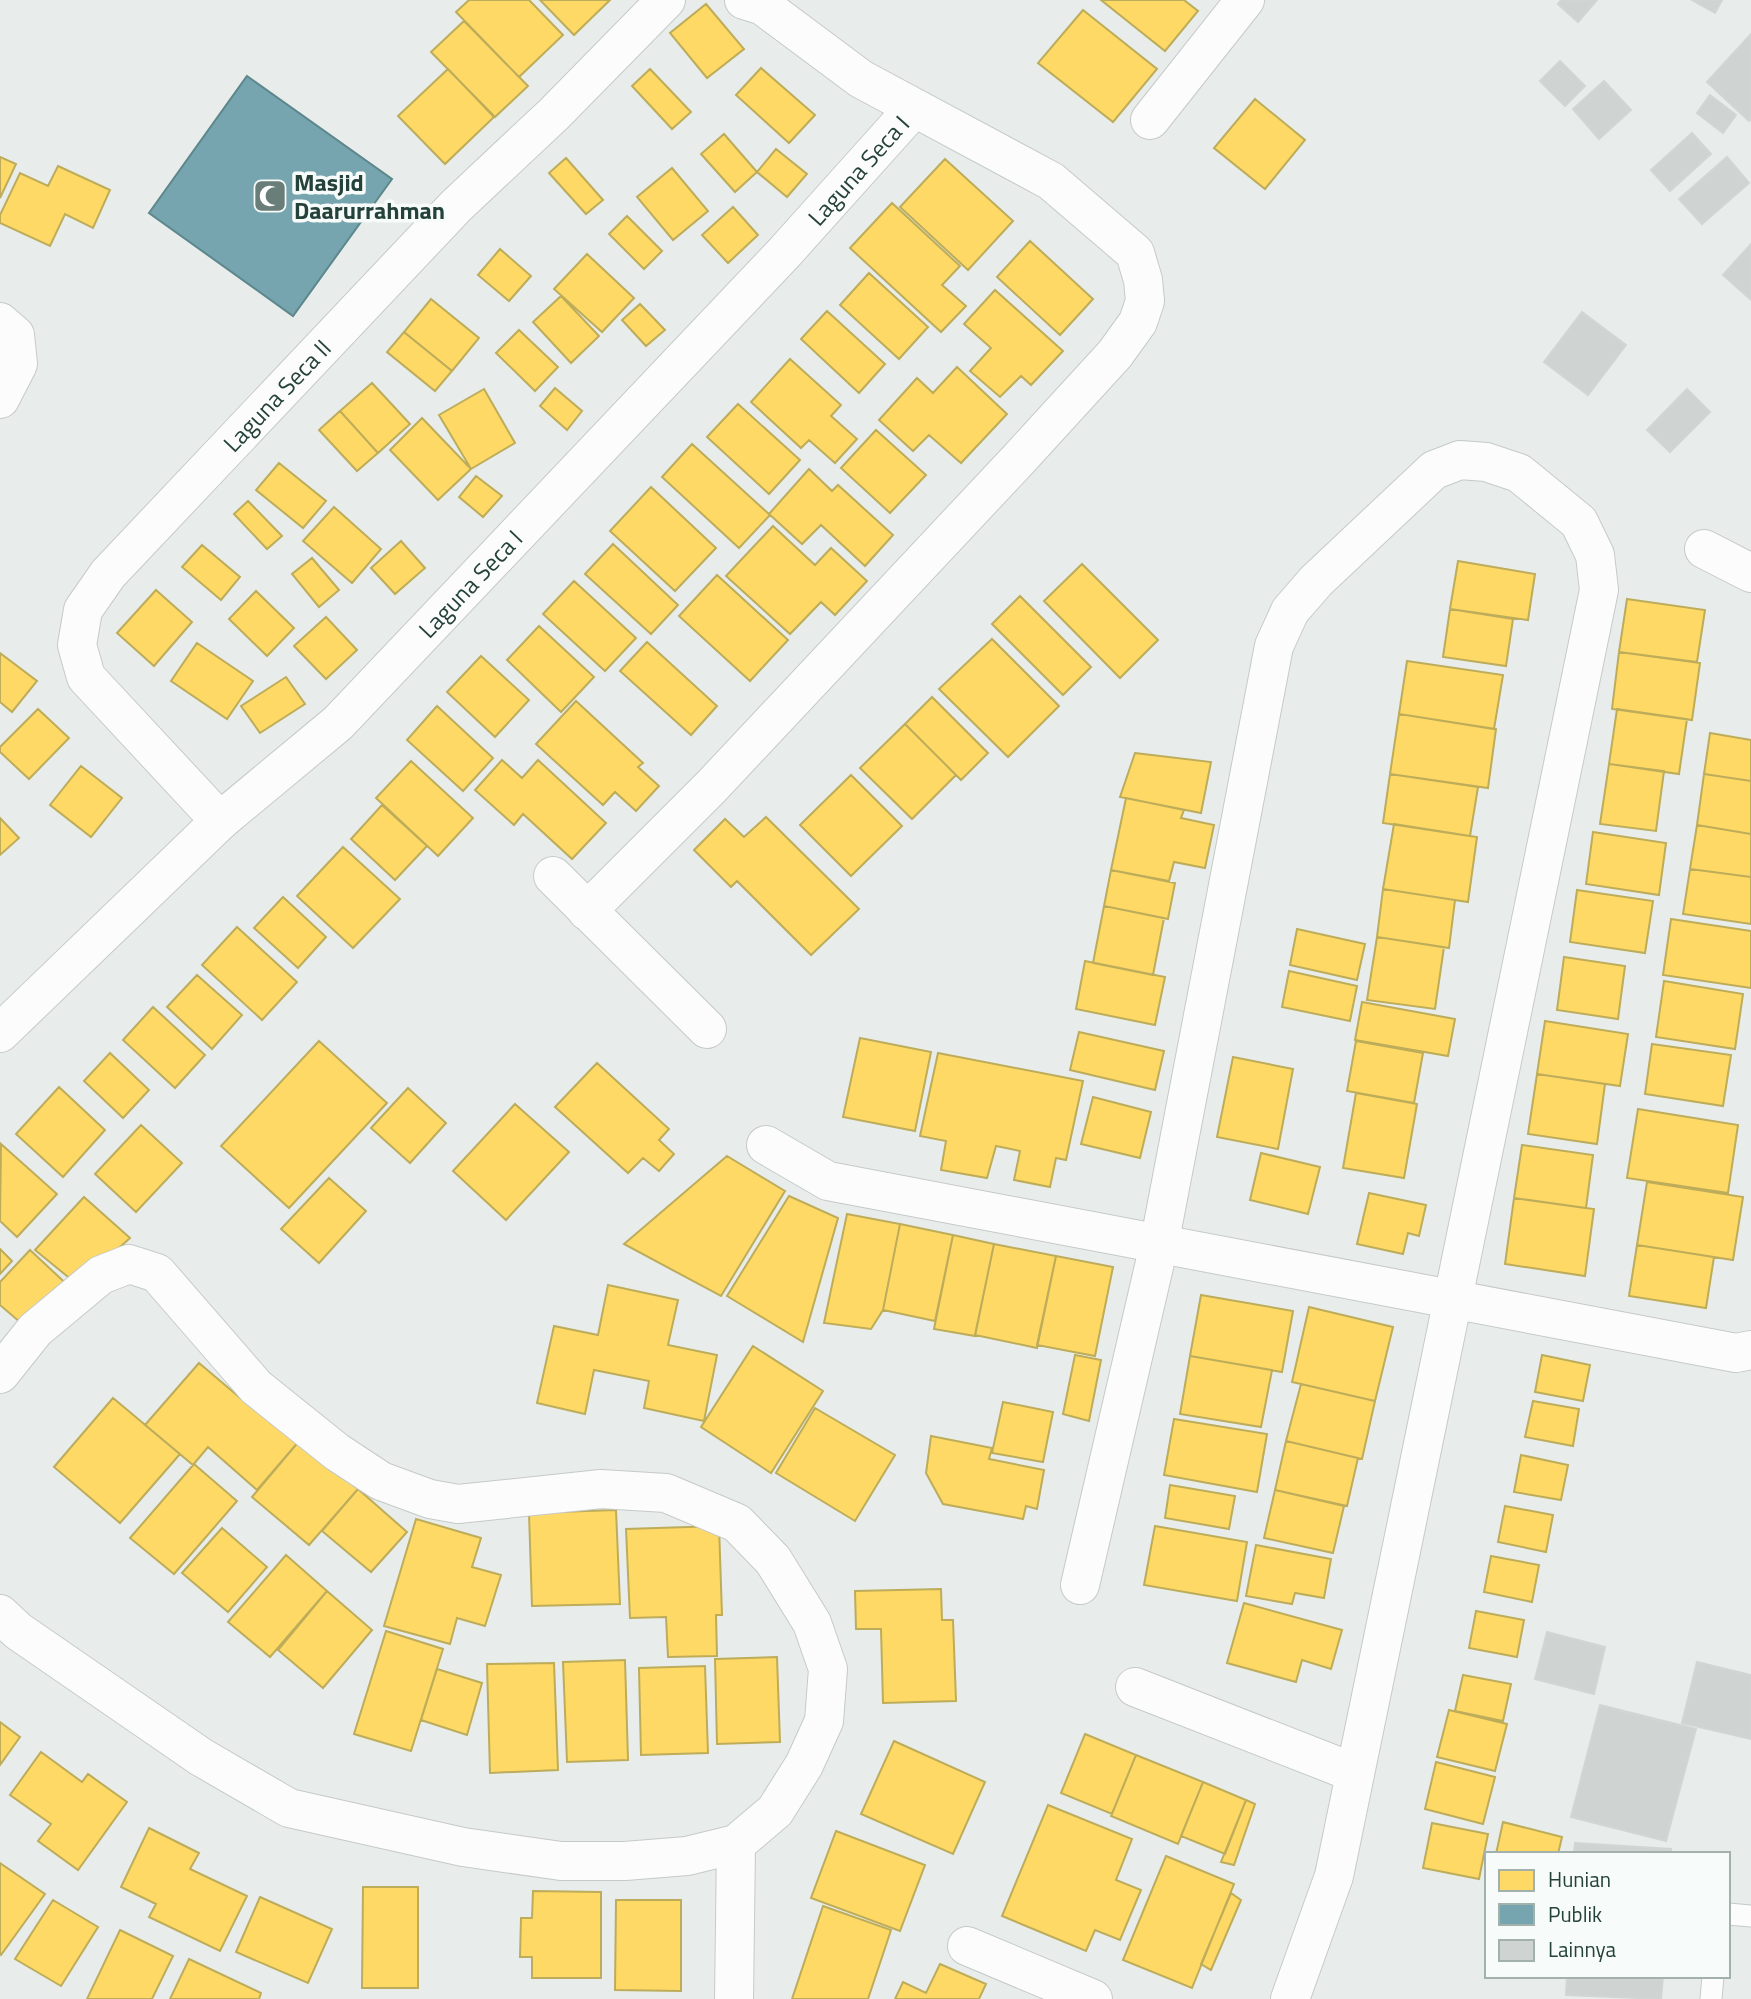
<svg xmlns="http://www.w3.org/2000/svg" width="1751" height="1999" font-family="'Titillium Web',sans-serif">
<rect width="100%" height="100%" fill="#e8edeb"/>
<path fill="#ffd966" stroke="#bdac59" stroke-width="2" d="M469,0H529L563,35L519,77L456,12Z
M540,0H610L574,35Z
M1101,0H1184L1198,11L1165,51Z
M706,4L744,49L707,78L670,33Z
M1083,10L1157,69L1113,122L1038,63Z
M464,21L528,86L495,117L431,52Z
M761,68L815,115L789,143L736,95Z
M448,69L494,117L445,164L398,116Z
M650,69L691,112L672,129L632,86Z
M1255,99L1305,140L1265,189L1214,148Z
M724,134L757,172L735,192L701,154Z
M776,149L807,174L787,197L757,172Z
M0,157L16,164L0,198Z
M566,158L603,200L586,214L549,173Z
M945,159L1013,221L968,270L900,207Z
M58,166L110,190L93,228L65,214L50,246L0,223V215L20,173L48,186Z
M672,168L708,211L673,240L637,197Z
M892,203L960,266L942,285L966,306L941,332L850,248Z
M733,207L758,235L728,263L702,235Z
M627,216L662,251L644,269L609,234Z
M1030,241L1093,299L1060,335L997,277Z
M500,249L531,276L509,301L478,275Z
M587,254L634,298L602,332L554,289Z
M869,273L928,327L899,359L840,305Z
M995,290L1063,351L1031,385L1021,376L1000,397L970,371L991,348L964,324Z
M561,296L599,336L571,363L533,322Z
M431,299L479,338L452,371L404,332Z
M640,304L665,330L646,346L622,320Z
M827,311L885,364L859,393L801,339Z
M519,330L558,367L535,391L496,353Z
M404,332L452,371L435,391L387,352Z
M790,359L841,405L831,416L857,439L835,463L809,440L801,448L751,402Z
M957,367L1007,414L961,463L929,435L913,451L879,420L917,378L933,393Z
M372,383L410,424L378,453L340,411Z
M555,388L582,411L567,430L540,406Z
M484,389L515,443L471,469L439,415Z
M738,404L800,460L769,494L707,437Z
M340,411L378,453L357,471L319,430Z
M422,418L471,469L438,500L390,450Z
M876,430L926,475L890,513L841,468Z
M692,444L770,515L739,548L662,477Z
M279,463L326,501L303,528L256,490Z
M809,469L832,491L838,485L893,535L865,566L821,525L802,544L769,514Z
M476,476L502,496L483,517L459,497Z
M651,487L716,548L675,591L610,531Z
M248,501L282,536L267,549L234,514Z
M334,507L381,549L352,583L303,541Z
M773,526L815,565L831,548L867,581L835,615L821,602L790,634L726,576Z
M401,541L425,568L395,594L371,568Z
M613,544L678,605L651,634L585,574Z
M202,545L240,577L221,600L182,567Z
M312,558L339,590L319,607L292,574Z
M1458,561L1535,574L1528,620L1450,609Z
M1082,564L1158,640L1120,678L1044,601Z
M717,575L788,640L750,681L679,616Z
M574,581L636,638L605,671L543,614Z
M156,590L192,622L154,666L117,633Z
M256,591L294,628L267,656L229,619Z
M1020,596L1091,667L1063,695L992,624Z
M1627,599L1705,610L1697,662L1619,652Z
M1450,609L1513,619L1506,666L1443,657Z
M326,617L357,650L326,679L294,646Z
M539,626L594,677L561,712L507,660Z
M992,639L1059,706L1008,757L939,689Z
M647,642L717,706L691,735L620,671Z
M197,643L253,681L227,719L171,681Z
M1619,652L1700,663L1692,720L1612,709Z
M0,653L37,681L12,712L0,702Z
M481,656L529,700L495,737L447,692Z
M1407,661L1503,675L1494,729L1399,714Z
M286,677L305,704L260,733L241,706Z
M932,697L988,753L961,780L905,724Z
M576,701L643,763L638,767L659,786L636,811L615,792L603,805L536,744Z
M437,706L493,758L463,791L407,740Z
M38,709L69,738L29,779L0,752V747Z
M1617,709L1687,719L1679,774L1609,764Z
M1399,714L1496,729L1488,788L1390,774Z
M905,724L956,775L912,819L860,768Z
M1710,733L1751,740V781L1704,774Z
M1135,753L1211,762L1201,813L1120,797Z
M502,760L522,778L538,760L606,823L572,859L523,814L514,825L475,790Z
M411,761L473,818L438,856L376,798Z
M1609,764L1664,771L1656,831L1600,824Z
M81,766L122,798L91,837L50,805Z
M1390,774L1478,787L1470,836L1383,823Z
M1704,774L1751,781V834L1697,825Z
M851,775L902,826L851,876L800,825Z
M1126,798L1184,810L1181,818L1214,825L1205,868L1174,862L1169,881L1111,870Z
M382,805L427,846L395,880L351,839Z
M766,817L859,909L811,955L737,881L731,887L694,850L725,819L744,837Z
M0,818L19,838L0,855Z
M1394,824L1477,837L1468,902L1383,889Z
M1697,825L1751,834V877L1690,869Z
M1593,832L1666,843L1659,895L1586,884Z
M343,847L400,899L353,948L297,896Z
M1690,869L1751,877V924L1683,914Z
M1111,870L1175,883L1168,919L1104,906Z
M1383,889L1455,900L1449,948L1377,937Z
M1577,890L1653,901L1645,953L1570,942Z
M283,897L326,937L298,968L254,928Z
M1104,906L1164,918L1153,975L1093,963Z
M1671,919L1751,931V988L1663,975Z
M237,927L297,982L262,1020L202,965Z
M1297,929L1365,944L1357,980L1290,965Z
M1377,937L1444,947L1435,1009L1367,1000Z
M1564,957L1625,966L1618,1019L1557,1010Z
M1085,961L1165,977L1155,1025L1076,1009Z
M1289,971L1357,986L1350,1021L1282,1007Z
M197,975L242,1015L212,1049L167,1007Z
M1664,981L1743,994L1735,1049L1656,1037Z
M1362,1002L1455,1019L1448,1056L1355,1040Z
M153,1007L205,1055L175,1088L123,1040Z
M1545,1021L1628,1034L1620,1086L1537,1074Z
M1079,1032L1164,1051L1155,1090L1070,1070Z
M860,1038L931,1052L915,1131L843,1117Z
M319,1041L387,1103L289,1208L221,1146Z
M1356,1041L1423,1053L1414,1103L1347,1091Z
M1652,1044L1731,1055L1723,1106L1645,1094Z
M110,1053L149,1090L123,1118L84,1081Z
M938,1053L1083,1081L1066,1160L1056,1158L1050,1187L1014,1180L1020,1151L996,1146L987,1178L941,1170L946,1141L920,1136Z
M1233,1057L1293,1069L1278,1149L1217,1137Z
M597,1063L669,1129L659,1140L674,1154L659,1171L643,1158L628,1173L555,1107Z
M1537,1074L1605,1084L1597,1144L1528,1134Z
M59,1087L105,1130L63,1177L16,1134Z
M408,1088L446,1123L410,1163L371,1128Z
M1356,1093L1417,1104L1404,1178L1343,1168Z
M1093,1097L1151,1112L1140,1158L1081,1144Z
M515,1104L569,1152L506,1220L453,1171Z
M1638,1109L1738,1125L1728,1193L1627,1178Z
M141,1125L182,1163L136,1212L95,1174Z
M1,1144L57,1194L17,1237L0,1221Z
M1522,1145L1593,1155L1586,1208L1514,1198Z
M1261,1153L1320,1167L1308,1214L1250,1200Z
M727,1156L785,1191L721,1296L624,1244Z
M329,1178L366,1211L319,1263L281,1229Z
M1647,1182L1743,1197L1733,1260L1637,1245Z
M1369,1193L1426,1205L1419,1236L1408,1233L1403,1254L1357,1244Z
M789,1196L838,1218L803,1342L727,1296Z
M84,1197L130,1238L78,1285L35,1250Z
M1514,1198L1594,1209L1585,1276L1505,1264Z
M847,1214L900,1224L883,1310L871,1329L824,1323Z
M900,1224L953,1235L935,1321L883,1310Z
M953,1235L994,1244L975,1336L934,1329Z
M994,1244L1056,1256L1037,1348L975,1335Z
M1637,1245L1714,1257L1706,1308L1629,1296Z
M0,1249L12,1261L0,1274Z
M30,1250L74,1291L28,1329L0,1305V1282Z
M1056,1256L1113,1267L1095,1356L1037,1345Z
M608,1285L678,1300L668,1345L717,1355L704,1421L644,1408L649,1381L594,1370L585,1414L537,1403L554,1326L598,1335Z
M1201,1295L1293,1311L1282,1372L1190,1356Z
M1309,1307L1393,1327L1375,1401L1292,1382Z
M753,1346L823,1391L771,1473L701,1427Z
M1075,1355L1101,1360L1089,1421L1063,1414Z
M1542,1355L1590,1365L1583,1401L1535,1392Z
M1190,1356L1272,1370L1261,1427L1180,1414Z
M199,1363L245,1402L300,1440L257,1490L208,1447L193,1465L145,1425Z
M1301,1384L1375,1401L1362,1459L1286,1441Z
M113,1398L180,1454L120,1523L54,1467Z
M1533,1401L1579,1409L1573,1446L1525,1437Z
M1003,1402L1053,1412L1043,1462L992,1453Z
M815,1408L895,1455L855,1521L776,1473Z
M1174,1419L1267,1434L1257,1492L1164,1475Z
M931,1436L992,1448L989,1459L1044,1470L1037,1509L1026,1506L1023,1519L943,1504L926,1473Z
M300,1440L358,1489L309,1545L252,1497Z
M1286,1441L1358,1458L1347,1506L1275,1490Z
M1521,1455L1568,1465L1561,1500L1514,1492Z
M194,1464L237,1501L174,1574L130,1538Z
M1170,1485L1235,1496L1229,1529L1165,1518Z
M358,1489L407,1532L371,1572L322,1531Z
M1275,1490L1344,1506L1333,1553L1264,1538Z
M1505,1506L1553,1515L1546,1552L1498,1542Z
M616,1510L620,1604L532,1606L529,1513Z
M416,1519L481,1538L472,1567L501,1575L485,1626L457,1618L450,1644L384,1626Z
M719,1526L722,1615H716L717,1656L668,1657L666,1617L630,1618L626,1529Z
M1155,1526L1247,1542L1237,1601L1144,1585Z
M222,1528L267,1567L228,1612L182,1573Z
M1256,1545L1331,1559L1324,1598L1295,1593L1292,1604L1246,1596Z
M286,1555L327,1591L270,1657L228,1622Z
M1491,1556L1539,1565L1532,1602L1484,1592Z
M941,1589L942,1620H953L956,1701L883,1703L881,1629H856L855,1591Z
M327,1591L372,1630L323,1688L278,1650Z
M1244,1603L1342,1630L1331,1669L1302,1660L1296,1682L1227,1663Z
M1476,1611L1524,1620L1517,1657L1469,1648Z
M386,1631L443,1649L411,1751L354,1734Z
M777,1657L780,1742L717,1744L715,1659Z
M625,1660L628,1760L567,1762L563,1662Z
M554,1663L558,1770L490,1773L487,1664Z
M705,1666L708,1753L641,1755L639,1668Z
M437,1669L482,1683L467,1735L421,1720Z
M1463,1675L1511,1684L1503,1721L1455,1711Z
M1449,1710L1507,1724L1495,1771L1437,1757Z
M0,1722L20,1737L0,1765Z
M1085,1734L1136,1755L1112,1814L1061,1793Z
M894,1741L985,1782L953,1854L861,1814Z
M41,1752L82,1782L88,1774L127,1802L78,1870L38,1841L51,1824L10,1795Z
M1136,1755L1203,1782L1178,1844L1111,1816Z
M1436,1762L1495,1777L1483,1824L1425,1809Z
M1203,1782L1246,1800L1225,1854L1181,1836Z
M1246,1800L1255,1804L1234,1865L1221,1862Z
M1048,1805L1132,1839L1116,1880L1141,1890L1120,1940L1095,1930L1086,1951L1002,1916Z
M1503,1822L1562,1837L1558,1854H1496Z
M1432,1823L1488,1834L1479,1879L1423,1868Z
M149,1828L199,1853L190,1869L247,1896L220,1951L149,1917L156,1904L121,1887Z
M836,1831L925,1865L900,1931L811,1898Z
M1166,1856L1234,1884L1192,1988L1123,1960Z
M0,1863L45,1894L1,1955L0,1954Z
M363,1887H418V1988H362Z
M533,1891L601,1892V1978H532V1957H520L521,1918H532Z
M1231,1893L1241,1900L1211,1970L1201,1964Z
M260,1897L332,1929L308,1983L236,1952Z
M53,1900L98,1927L61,1986L15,1959Z
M616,1900H681V1991L615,1990Z
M823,1906L891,1930L868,1999H792Z
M120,1930L173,1956L152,1999H87Z
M189,1959L261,1993L259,1999H170Z
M940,1964L986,1984L979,1999H895L903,1982L926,1993Z"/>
<path fill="#76a5af" stroke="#5d878c" stroke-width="2" d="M247,76L392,179L293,316L149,213Z"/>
<path fill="#cfd4d2" stroke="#d1d6d4" stroke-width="2" d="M1561,0H1597L1578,22L1558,4Z
M1692,0H1722L1715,13Z
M1751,34V119L1749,121L1707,82Z
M1560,61L1585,86L1565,106L1540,81Z
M1604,81L1631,110L1599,139L1573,109Z
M1710,95L1736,115L1723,133L1697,113Z
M1692,133L1711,154L1670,191L1651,170Z
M1727,157L1749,183L1702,224L1679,199Z
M1751,244V300L1723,275Z
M1582,312L1626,345L1588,395L1544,362Z
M1687,389L1710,412L1670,452L1647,430Z
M1547,1632L1605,1647L1594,1694L1535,1679Z
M1697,1662L1751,1675V1739L1682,1723Z
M1600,1705L1696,1729L1666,1841L1571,1817Z
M1575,1843L1671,1849V1854H1574Z
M1567,1976H1663L1661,1999L1566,1995Z"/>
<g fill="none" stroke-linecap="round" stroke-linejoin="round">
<defs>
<path id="lane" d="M1728,1914L1751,1916
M1711,1999L1713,1976"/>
<g id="street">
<path d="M1150,120L1245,0"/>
<path d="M0,322L15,335L18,364L0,399"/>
<path d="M1704,549L1751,573"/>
<path id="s1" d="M220,821L86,677L77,645L83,610L108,574L456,206L554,114L666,0"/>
<path d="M553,876L707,1029"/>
<path d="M587,911L711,787L1018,460L1115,354L1138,322L1145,301L1143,280L1135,253L1051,181L861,79L763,6L744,0"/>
<path id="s2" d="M0,1033L220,821L338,723L784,253L914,108"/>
<path d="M766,1145L828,1181L1736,1353L1751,1350"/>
<path d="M0,1374L35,1330L101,1275L129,1264L157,1273L256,1387L337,1452L381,1481L430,1499L458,1504L601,1489L666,1493L737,1523L773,1560L812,1623L828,1669L824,1721L804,1765L775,1811L736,1844L687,1856L625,1861H561L463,1847L289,1808L201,1757L18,1631L0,1614"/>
<path d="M1080,1585L1159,1245L1274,646L1290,611L1316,581L1434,470L1460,460L1486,462L1519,473L1579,522L1595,555L1599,590L1334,1876L1290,1999"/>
<path d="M1135,1687L1355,1773"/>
<path d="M967,1946L1093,1999"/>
<path d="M734,1999L736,1844"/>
</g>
</defs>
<use href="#lane" stroke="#c5cac8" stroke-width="23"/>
<use href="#street" stroke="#c5cac8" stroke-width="40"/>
<use href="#lane" stroke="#fcfcfc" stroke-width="21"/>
<use href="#street" stroke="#fcfcfc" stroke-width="38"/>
</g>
<defs>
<symbol id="mosque-square" viewBox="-11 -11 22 22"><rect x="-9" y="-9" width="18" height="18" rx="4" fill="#697e78" stroke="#f7fbf9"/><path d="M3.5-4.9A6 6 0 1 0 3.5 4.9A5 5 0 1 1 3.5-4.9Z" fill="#fff"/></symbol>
</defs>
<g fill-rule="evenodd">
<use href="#mosque-square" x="251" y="177" width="38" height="38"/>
</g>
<g text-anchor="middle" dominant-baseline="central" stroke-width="7" stroke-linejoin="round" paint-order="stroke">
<g font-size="24" fill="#24423a" stroke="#f7fbf9">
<text stroke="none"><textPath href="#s2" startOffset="1218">Laguna Seca I</textPath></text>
<text stroke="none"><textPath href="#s1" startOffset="555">Laguna Seca II</textPath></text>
<text stroke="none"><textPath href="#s2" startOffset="651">Laguna Seca I</textPath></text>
</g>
<g font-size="24" font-weight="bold" fill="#24423a" stroke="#f7fbf9" text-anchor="start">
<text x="294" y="182">Masjid<tspan x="294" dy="28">Daarurrahman</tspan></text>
</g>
</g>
<rect x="1485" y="1852" width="245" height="126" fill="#f7fbf9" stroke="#a3b1ad" stroke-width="2"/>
<rect x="1499" y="1870" width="35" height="21" fill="#ffd966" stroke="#a3b1ad" stroke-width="2"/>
<text x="1548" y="1887" font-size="21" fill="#24423a">Hunian</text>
<rect x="1499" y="1904" width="35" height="21" fill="#76a5af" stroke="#a3b1ad" stroke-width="2"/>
<text x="1548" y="1922" font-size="21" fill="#24423a">Publik</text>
<rect x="1499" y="1940" width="35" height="21" fill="#cfd4d2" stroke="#a3b1ad" stroke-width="2"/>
<text x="1548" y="1957" font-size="21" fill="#24423a">Lainnya</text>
</svg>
